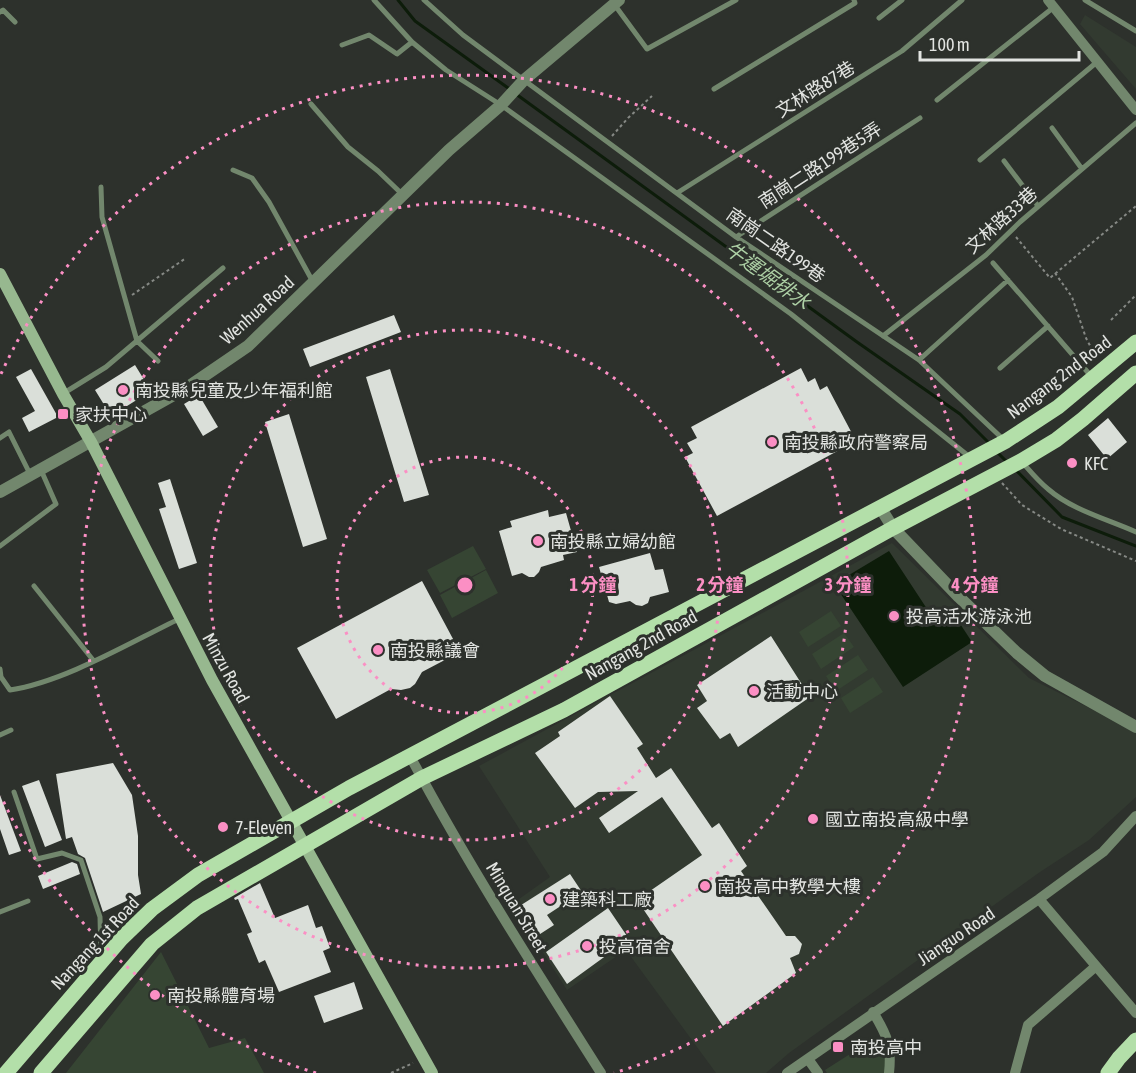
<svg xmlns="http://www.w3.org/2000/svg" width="1136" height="1073" font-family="'Asap Condensed','Noto Sans TC',sans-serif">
<rect width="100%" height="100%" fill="#2d312c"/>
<path fill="#323a30" d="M1085,15L1136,47V89L1080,24Z
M892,543L1029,678L1136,731V797L1089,840L1040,872L789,1053L766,1073H716L626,950L567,990L512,904L550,877L479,766Z"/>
<path fill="#364533" d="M473,546L486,569L440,593L427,570Z
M486,570L498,593L452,618L440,595Z
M831,611L841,626L808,647L799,632Z
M844,633L854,647L821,669L812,654Z
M858,655L868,670L836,691L826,676Z
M873,677L883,692L850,713L841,698Z
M161,952L209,1048L245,1038L264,1073H66Z
M872,1040L881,1043L885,1052V1073H827L825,1070Z"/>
<path fill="#0d1c0a" d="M889,551L935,621L951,610L972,642L903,687L834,584Z"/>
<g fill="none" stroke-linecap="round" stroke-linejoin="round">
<path stroke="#0d1c0a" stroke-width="3" d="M398,0L415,21L511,90
M516,94L857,342L960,414L991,445
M997,452L1007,462
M1014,468L1062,517L1136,546"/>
</g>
<path fill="#dadfd9" d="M394,315L401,332L310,367L303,349Z
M135,365L151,391L111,416L95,390Z
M801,368L808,382L815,378L820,390L827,386L856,441L717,516L685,457L693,453L687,443L697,438L691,427Z
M31,369L58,417L29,432L22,418L35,411L16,377Z
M390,369L429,495L404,502L366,377Z
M199,395L218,427L203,436L184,404Z
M289,414L327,539L303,547L265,422Z
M1108,418L1127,442L1107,459L1088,435Z
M170,479L197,563L179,569L159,509L166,507L158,483Z
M548,510L549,517L566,513L577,552L563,555L564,560L541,567L539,572L534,577H529L522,573L512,576L499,531L512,527L510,521Z
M650,553L655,570L663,569L669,592L650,597L648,603L642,606L636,605L630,601L616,604L609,602L599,567Z
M422,581L460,652L422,672L415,684L410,688L401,690L391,689L336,719L297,648Z
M771,636L810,697L738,747L730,733L720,739L697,708L707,701L697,685Z
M610,696L643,744L637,748L656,778L671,768L712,828L719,823L747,866L741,871L786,936H795L802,944L799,954L790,958L796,973L723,1026L637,900L702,855L662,797L609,833L599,818L638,791L598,792L575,808L535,753L560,736L558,732Z
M113,763L132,795L138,836V875L141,894L103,912L85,858L78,854L72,837L66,839L56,774Z
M39,780L62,840L45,847L22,786Z
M0,795L21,851L9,855L0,829Z
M72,862L77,864L80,874L43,889L38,876Z
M570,874L582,892L547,915L554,925L537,936L518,907Z
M260,883L275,918L308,905L316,928L322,926L330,948L323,951L331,972L279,992L265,960L259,963L247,934L252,932L238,899L235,900L234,898Z
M608,908L629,939L567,984L546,952Z
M354,982L363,1009L324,1023L314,996Z"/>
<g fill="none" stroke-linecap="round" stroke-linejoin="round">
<path stroke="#868985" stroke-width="2" stroke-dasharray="3 3" stroke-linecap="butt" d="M612,136L628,118L652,96
M1016,237L1050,278L1136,206
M1055,273L1072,297L1086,338L1097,359
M132,295L186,258
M1111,320L1136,295
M1002,483L1022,505L1061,529L1136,561
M391,1073L413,1063"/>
<path stroke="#72876d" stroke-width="5" d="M374,0L412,42L446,70L501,105L791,314L971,458
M424,0L463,35L736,237L919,360L1004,440
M1085,0L1136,31
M614,4L647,49L736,0
M0,12L3,10L15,22
M879,18L902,0
M342,45L369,35L397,54L412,42
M714,89L855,3L854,0
M937,100L1054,7
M311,104L348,147L378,171L403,195
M1052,128L1082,169
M980,160L1097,62
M1004,161L1038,206
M233,170L252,178L269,202L313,282
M101,187L102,217L137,341L158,361
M677,193L902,51L962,0
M736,237L920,118
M993,263L1091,376
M883,336L986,255L1020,222L1136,123
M919,360L1008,280
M1000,368L1048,326
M64,393L106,367L223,268
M0,438L9,432L30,474
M1022,462C1030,471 1038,481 1048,489C1072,510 1107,519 1136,532
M0,546L56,504L41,470
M34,586L93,660
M0,669L1,677L10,690C64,682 129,643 179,619
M0,735L11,730
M14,792L37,859L62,853L81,860L100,917L101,957
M0,912L28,901"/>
<path stroke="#72876d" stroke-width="10" d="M1048,0L1136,110
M410,756C468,865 535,969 601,1073
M1039,899L1136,1013
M873,1012C887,1035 892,1046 889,1073
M808,1059L818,1073
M787,1073L1039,899L1103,852L1136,816
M1015,1073L1028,1025L1095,967"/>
<path stroke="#72876d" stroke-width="12" d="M0,492L188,387L248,346L449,150L501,105L524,80L619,0
M880,507L893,528L959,597L1017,653L1045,676L1136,727"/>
<path stroke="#97b88f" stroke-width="12" d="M0,274L63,394L91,442L212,680L432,1073"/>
<path stroke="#b3dfa9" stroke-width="15" d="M6,1073L121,939L152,909L198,875L349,788L1006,441L1058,407L1136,342
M41,1073L152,944L197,908L422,778L564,710L893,528L1021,461L1056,440L1083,419L1136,373
M1108,1073L1119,1058L1136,1040"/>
</g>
<g fill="none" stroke="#fb8fc4" stroke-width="3" stroke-dasharray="3 6">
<circle cx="465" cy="585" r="128"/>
<circle cx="465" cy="585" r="255"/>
<circle cx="465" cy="585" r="383"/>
<path d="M316 1073A510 510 0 0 1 1 796M1 374A510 510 0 1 1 614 1073"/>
</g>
<g fill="#fb8fc4" stroke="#2d312c" stroke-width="2">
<circle cx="123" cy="390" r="6"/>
<rect x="57" y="408" width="12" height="12" rx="3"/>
<circle cx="772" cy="442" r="6"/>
<circle cx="1072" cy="463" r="6"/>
<circle cx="538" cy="541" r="6"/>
<circle cx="894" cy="616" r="6"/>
<circle cx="378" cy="650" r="6"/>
<circle cx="754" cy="691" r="6"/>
<circle cx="813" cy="819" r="6"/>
<circle cx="223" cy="827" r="6"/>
<circle cx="705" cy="886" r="6"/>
<circle cx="550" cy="899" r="6"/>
<circle cx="587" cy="946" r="6"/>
<circle cx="155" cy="995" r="6"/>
<rect x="832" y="1041" width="12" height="12" rx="3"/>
</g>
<g text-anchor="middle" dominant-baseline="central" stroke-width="6" stroke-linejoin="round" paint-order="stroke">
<g font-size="18" fill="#e2e4e1" stroke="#2d312c">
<text transform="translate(815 89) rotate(-32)">文林路87巷</text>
<text transform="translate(820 165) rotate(-33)">南崗二路199巷5弄</text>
<text transform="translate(1001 220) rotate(-42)">文林路33巷</text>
<text transform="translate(776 245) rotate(35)">南崗二路199巷</text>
<text transform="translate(257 310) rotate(-42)">Wenhua Road</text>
<text transform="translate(1059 377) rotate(-37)">Nangang 2nd Road</text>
<text transform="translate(641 645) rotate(-29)">Nangang 2nd Road</text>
<text transform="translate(226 668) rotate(61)">Minzu Road</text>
<text transform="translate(517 907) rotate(59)">Minquan Street</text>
<text transform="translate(956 936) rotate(-34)">Jianguo Road</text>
<text transform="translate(95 943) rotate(-47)">Nangang 1st Road</text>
</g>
<g font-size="18" fill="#e2e4e1" stroke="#2d312c" text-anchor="start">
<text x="135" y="390">南投縣兒童及少年福利館</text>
<text x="75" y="414">家扶中心</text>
<text x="784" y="442">南投縣政府警察局</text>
<text x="1084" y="463">KFC</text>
<text x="550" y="541">南投縣立婦幼館</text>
<text x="906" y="616">投高活水游泳池</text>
<text x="390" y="650">南投縣議會</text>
<text x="766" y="691">活動中心</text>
<text x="825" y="819">國立南投高級中學</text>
<text x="235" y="827">7-Eleven</text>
<text x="717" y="886">南投高中教學大樓</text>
<text x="562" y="899">建築科工廠</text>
<text x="599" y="946">投高宿舍</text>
<text x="167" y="995">南投縣體育場</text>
<text x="850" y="1047">南投高中</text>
</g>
<g font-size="20" font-style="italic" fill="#add0a5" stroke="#2d312c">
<text transform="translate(768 275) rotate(36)">牛運堀排水</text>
</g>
</g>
<circle cx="465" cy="585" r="9" fill="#fb8fc4" stroke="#2d312c" stroke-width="3"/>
<g font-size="18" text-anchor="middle" font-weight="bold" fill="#fb8fc4" stroke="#2d312c" stroke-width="6" stroke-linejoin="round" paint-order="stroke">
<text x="593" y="591">1 分鐘</text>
<text x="720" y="591">2 分鐘</text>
<text x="848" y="591">3 分鐘</text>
<text x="975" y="591">4 分鐘</text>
</g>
<path d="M920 51v9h159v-9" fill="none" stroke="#e2e4e1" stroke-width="3"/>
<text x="929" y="51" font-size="18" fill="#e2e4e1" stroke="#2d312c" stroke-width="4.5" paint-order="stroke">100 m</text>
</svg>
